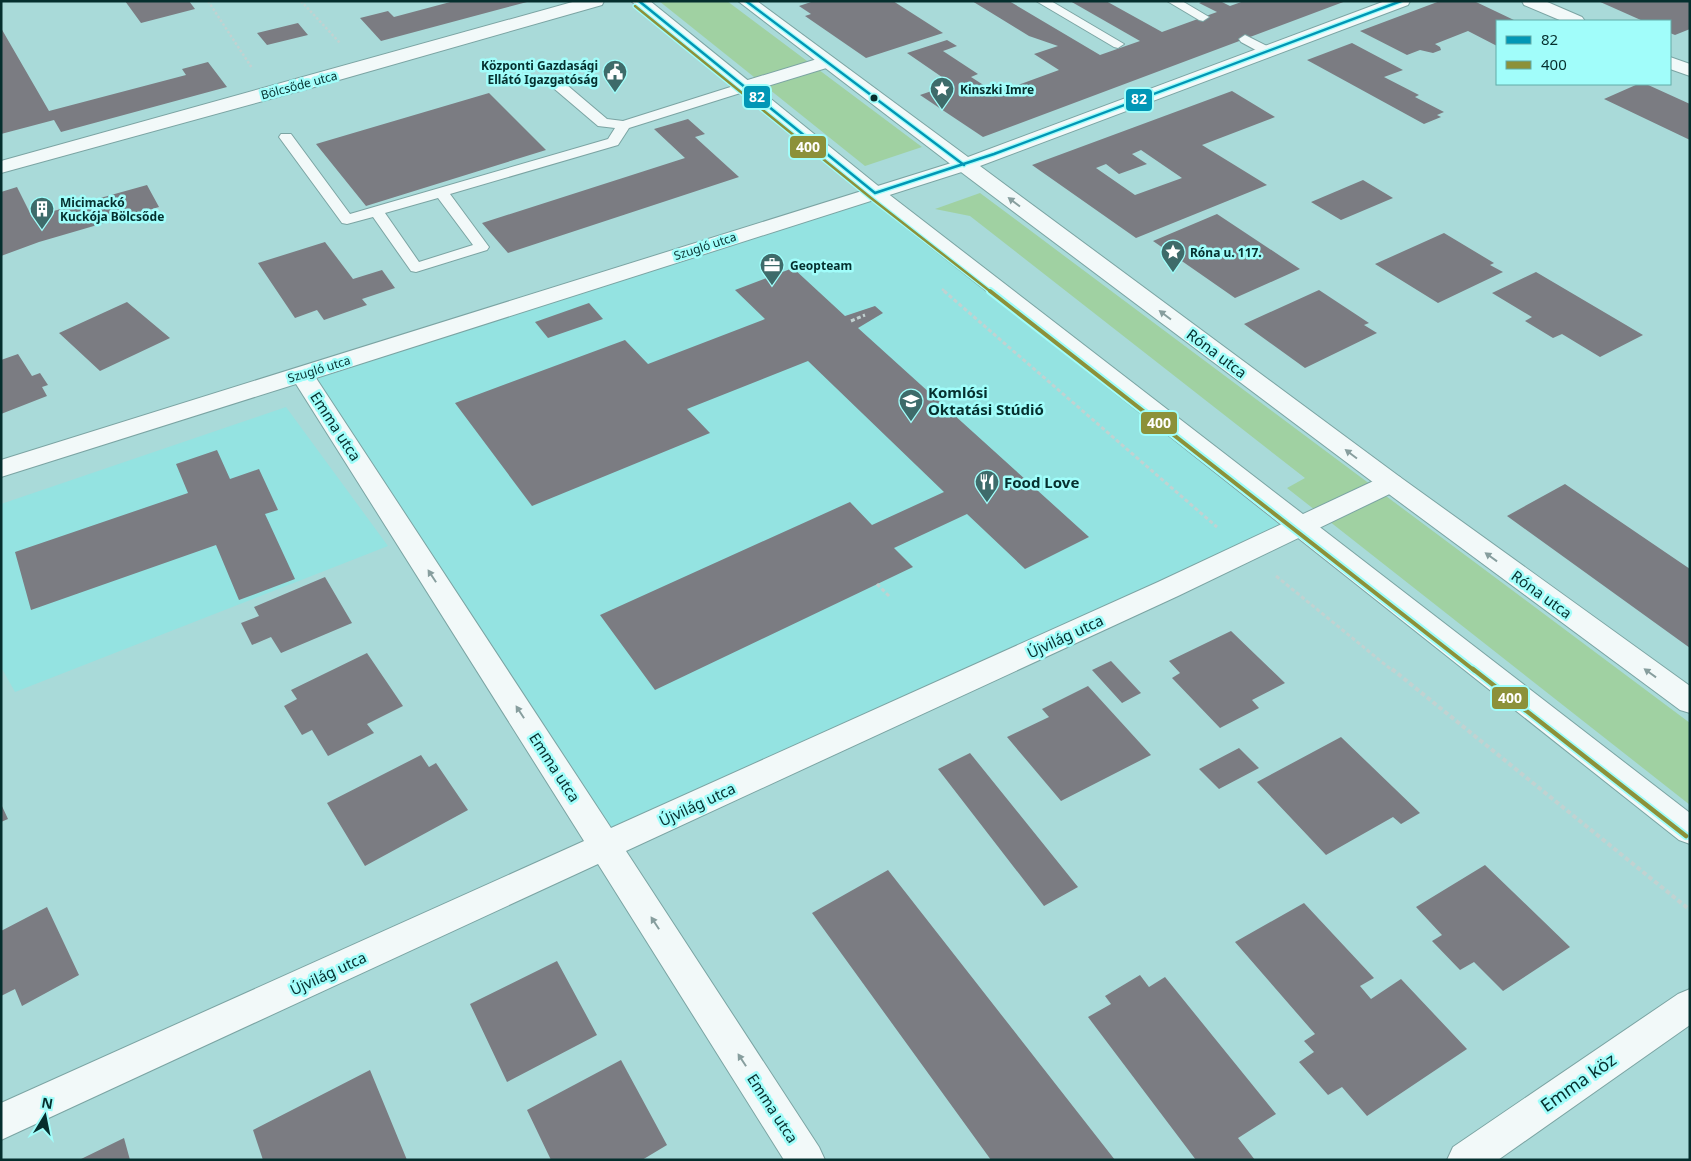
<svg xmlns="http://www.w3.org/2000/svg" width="1691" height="1161" font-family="'Noto Sans',sans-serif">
<rect width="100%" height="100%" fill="#a9dad9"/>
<path fill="#94e3e1" d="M874,197L1287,525L613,832L307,375Z
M286,407L388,546L15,692L1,667V504Z"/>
<path fill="#a0d1a2" d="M659,1H727L922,147L865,166Z
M980,193L1690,723V805L1287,488L1305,478L970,216L935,209Z"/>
<path fill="#7b7c82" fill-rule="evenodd" d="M125,1H189L195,9L141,23Z
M454,1L527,2L381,41L360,18L388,11L394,17Z
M814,1H893L943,33L866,58L805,16L811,14L799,6Z
M972,1H1009L1100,55L1140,41L1070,1H1106L1162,32L1217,12L1199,3L1204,1H1220L1230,6L1244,1H1346L983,137L920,95L952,84L907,53L947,40L957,46L943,51L978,74L971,77L996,93L1059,70L1034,54L1058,46L1029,36Z
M1440,1H1474L1516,21H1497V46L1468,31L1435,44L1440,47L1441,50L1433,53L1420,50L1407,55L1360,31Z
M1598,1H1690V29L1675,35L1670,33V21H1643Z
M298,23L308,35L267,45L257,33Z
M1,28L49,111L186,75L182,69L208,62L227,87L61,132L54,120L1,134Z
M1352,43L1403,70L1384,77L1419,95L1415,97L1444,112L1437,115L1441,117L1424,124L1307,60Z
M1638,84H1646L1690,104V140L1604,99Z
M1232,91L1275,117L1202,145L1267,185L1136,238L1032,165ZM1141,150L1182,178L1135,195L1096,168L1106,164L1119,174L1147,164L1132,154Z
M489,93L546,150L366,206L316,144Z
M688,119L705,134L695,137L739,177L508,253L482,223L685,158L654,129Z
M1363,180L1393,198L1341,220L1311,202Z
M147,185L159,207L39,242L1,256V192L17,187L32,217Z
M1217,214L1300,269L1235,298L1153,241Z
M1444,233L1494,263L1490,265L1503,272L1438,303L1375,264Z
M325,242L353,279L382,270L395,288L362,299L367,305L324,320L317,310L295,318L258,263Z
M793,268L845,316L875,306L883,313L858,328L1089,537L1025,569L967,514L894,548L913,567L655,690L600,615L850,502L872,525L944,492L808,361L687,409L710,433L532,506L455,403L625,340L648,364L765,319L735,290Z
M1536,272L1643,335L1600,357L1562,334L1553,338L1525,321L1532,317L1492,293Z
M1319,290L1369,323L1364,325L1377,333L1305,368L1244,324Z
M127,302L170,338L100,371L59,333Z
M589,303L603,319L548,338L535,322Z
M18,354L32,376L40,373L48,385L42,387L47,396L1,414V360Z
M217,450L230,479L259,469L278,510L265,514L295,579L239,600L216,545L31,610L15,552L188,493L176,464Z
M1565,484L1690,569V648L1507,516Z
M325,577L352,623L281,653L271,637L252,645L241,623L259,616L254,607Z
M1231,631L1285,683L1252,700L1259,708L1220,728L1172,678L1180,673L1169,661Z
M367,653L403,706L367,724L374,733L328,756L312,730L302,735L284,706L297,699L291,690Z
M1111,661L1141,693L1122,703L1092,670Z
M1088,686L1151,755L1061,801L1007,737L1049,717L1042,709Z
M1341,737L1420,813L1401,824L1393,817L1326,855L1257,782Z
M1239,748L1259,768L1219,789L1199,769Z
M970,753L1078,887L1044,906L938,769Z
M421,755L429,767L436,763L468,810L365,866L327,803Z
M1,804L8,819L1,822Z
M1485,865L1570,947L1503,991L1474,962L1460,970L1432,941L1442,935L1416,907Z
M888,870L1115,1160H991L812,913Z
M1304,903L1374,978L1360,986L1371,999L1401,979L1467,1049L1367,1116L1342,1087L1328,1095L1299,1062L1314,1052L1304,1041L1315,1034L1235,942Z
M47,907L79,975L22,1006L15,989L1,996V931Z
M557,961L597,1035L507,1082L470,1004Z
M1140,975L1149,987L1165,977L1276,1114L1238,1138L1255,1160H1196L1088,1017L1111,1004L1105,996Z
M621,1060L667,1145L642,1160H551L527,1110Z
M370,1070L407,1160H263L253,1130Z
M124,1138L130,1160H79Z"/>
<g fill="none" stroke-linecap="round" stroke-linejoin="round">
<defs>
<path id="lane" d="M1036,1H1051L1124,44L1118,48L1114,47Z
M1167,1H1182L1209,17L1203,21L1199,20Z
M1245,35L1273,49L1275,52L1269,56L1265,55L1241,42L1239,39Z
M556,79L561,80L607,119L623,121L740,84L745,83L751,87L750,90L629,128L618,145L450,194L489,247L487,250L416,272L411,271L373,217L347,224L342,223L279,137L281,134H291L350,214L608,139L615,128L598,126L551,86L550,83ZM438,198L473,245L419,262L385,213Z"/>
<path id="street" d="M576,1H604L602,5L318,86L1,173V161Z
M1522,1H1545L1582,17L1585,21H1562L1524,5Z
M827,56L833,58L836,62L833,66L745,93L738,91L736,87L738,83Z
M1670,57L1690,64V76L1670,69Z
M964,159L971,161L974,165L971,169L316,378L611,828L1158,582L1382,477L1391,474L1400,477L1404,483L1400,489L1178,596L626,851L819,1147L825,1160H784L598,864L1,1140V1103L584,841L296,384L1,477V460Z
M1690,989V1025L1498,1160H1447L1453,1147L1678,994Z"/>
<path id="secondary" d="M631,1H650L882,189L1690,813V844L1679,840L868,197Z
M738,1H757L968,157L1385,1H1410L1408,5L980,166L1400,477L1690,686V713L1680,710L1382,489L957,169Z"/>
</defs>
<use href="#lane" stroke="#7ba4a3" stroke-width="2"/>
<use href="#street" stroke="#7ba4a3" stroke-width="2"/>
<use href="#secondary" stroke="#7ba4a3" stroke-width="2"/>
<path stroke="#c2d2d1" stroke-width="2.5" stroke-dasharray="2.5 2" stroke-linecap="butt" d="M208,1L252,68
M301,1L340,43
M942,289L946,292"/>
<path stroke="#c2d2d1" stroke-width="3" stroke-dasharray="4 2.5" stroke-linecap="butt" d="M944,291L1217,527
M851,321L865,315
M1276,576L1393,671
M877,584L890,597"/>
<path stroke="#c2d2d1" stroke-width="4" stroke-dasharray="4.5 3" stroke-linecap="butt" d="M1392,669L1690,910"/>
<use href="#lane" fill="#f2f9f9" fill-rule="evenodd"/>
<use href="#street" fill="#f2f9f9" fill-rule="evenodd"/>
<use href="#secondary" fill="#f2f9f9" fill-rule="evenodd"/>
<defs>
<path id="bus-1" d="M639,1L875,193
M746,1L964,165
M875,193L994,154L1401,1"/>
<path id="bus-2-far2" d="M635,6L871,198L991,292"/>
<path id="bus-2-far1" d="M990,291L1475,671"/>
<path id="bus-2" d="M1473,669L1686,836"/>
</defs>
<use href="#bus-1" stroke="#a1fdfa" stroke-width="5"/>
<use href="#bus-2-far2" stroke="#a1fdfa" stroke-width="5"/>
<use href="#bus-2-far1" stroke="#a1fdfa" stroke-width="8"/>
<use href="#bus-2" stroke="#a1fdfa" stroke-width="8"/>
<use href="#bus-1" stroke="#0197b6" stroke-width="2.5"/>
<use href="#bus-2-far2" stroke="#8c913a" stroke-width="2.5"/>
<use href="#bus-2-far1" stroke="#8c913a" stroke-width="4"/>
<use href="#bus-2" stroke="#8c913a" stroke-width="4.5"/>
</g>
<defs><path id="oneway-solid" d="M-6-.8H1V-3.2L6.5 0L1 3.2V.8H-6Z" transform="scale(1.25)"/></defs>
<g fill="#879e9e">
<use href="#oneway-solid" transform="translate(1014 202) rotate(-143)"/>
<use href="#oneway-solid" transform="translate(1165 315) rotate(-143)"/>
<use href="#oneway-solid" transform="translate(1351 454) rotate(-143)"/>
<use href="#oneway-solid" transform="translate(1491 557) rotate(-144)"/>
<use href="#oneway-solid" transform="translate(432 576) rotate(-123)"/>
<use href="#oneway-solid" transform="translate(1650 673) rotate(-144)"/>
<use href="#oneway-solid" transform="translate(520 712) rotate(-123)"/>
<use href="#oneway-solid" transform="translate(655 923) rotate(-123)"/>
<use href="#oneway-solid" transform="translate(742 1060) rotate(-123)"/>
</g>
<defs>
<symbol id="civic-pin" viewBox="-11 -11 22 30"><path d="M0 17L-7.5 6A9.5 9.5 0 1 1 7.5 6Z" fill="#3e6b6a" stroke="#a1fdfa"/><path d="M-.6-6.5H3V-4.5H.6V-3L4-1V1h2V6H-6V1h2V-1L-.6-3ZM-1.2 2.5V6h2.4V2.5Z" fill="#fff"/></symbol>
<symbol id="sight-pin" viewBox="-11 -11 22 30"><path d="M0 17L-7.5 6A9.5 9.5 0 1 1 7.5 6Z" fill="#3e6b6a" stroke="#a1fdfa"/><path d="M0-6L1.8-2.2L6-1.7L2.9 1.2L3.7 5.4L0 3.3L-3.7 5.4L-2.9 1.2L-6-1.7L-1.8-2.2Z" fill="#fff"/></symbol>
<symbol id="building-pin" viewBox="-11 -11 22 30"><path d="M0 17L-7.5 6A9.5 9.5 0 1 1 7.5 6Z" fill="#3e6b6a" stroke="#a1fdfa"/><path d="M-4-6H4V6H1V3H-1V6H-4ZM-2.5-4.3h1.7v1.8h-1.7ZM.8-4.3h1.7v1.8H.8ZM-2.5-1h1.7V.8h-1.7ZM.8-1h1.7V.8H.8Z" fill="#fff"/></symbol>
<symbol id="office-pin" viewBox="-11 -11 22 30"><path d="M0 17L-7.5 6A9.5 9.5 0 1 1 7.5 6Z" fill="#3e6b6a" stroke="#a1fdfa"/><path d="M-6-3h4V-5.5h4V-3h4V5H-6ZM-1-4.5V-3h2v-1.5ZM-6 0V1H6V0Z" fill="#fff"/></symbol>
<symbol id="school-pin" viewBox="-11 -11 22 30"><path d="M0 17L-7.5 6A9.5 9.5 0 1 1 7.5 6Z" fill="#3e6b6a" stroke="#a1fdfa"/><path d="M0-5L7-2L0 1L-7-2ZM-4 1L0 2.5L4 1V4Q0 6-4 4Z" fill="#fff"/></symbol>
<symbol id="restaurant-pin" viewBox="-11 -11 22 30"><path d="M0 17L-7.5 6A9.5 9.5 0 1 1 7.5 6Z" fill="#3e6b6a" stroke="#a1fdfa"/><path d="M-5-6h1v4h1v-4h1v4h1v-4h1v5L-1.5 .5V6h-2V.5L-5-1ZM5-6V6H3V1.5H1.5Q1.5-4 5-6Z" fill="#fff"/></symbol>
</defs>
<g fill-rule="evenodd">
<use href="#civic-pin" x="601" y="58" width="28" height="38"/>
<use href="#sight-pin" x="928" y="75" width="28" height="38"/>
<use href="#building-pin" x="28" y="195" width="28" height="38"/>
<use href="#sight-pin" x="1159" y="238" width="28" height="38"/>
<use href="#office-pin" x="758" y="251" width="28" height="38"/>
<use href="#school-pin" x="897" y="387" width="28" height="38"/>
<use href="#restaurant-pin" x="973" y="468" width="28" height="38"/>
</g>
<circle fill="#052f2e" stroke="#a1fdfa" stroke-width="2" cx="874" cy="98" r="4.5"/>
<g text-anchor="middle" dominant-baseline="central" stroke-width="5" stroke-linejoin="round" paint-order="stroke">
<g font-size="12" font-weight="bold" fill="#052f2e" stroke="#a1fdfa" text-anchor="start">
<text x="598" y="65" text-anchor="end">Központi Gazdasági<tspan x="598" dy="14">Ellátó Igazgatóság</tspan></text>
<text x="960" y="89">Kinszki Imre</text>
<text x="60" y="202">Micimackó<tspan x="60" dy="14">Kuckója Bölcsőde</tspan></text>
<text x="1190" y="252">Róna u. 117.</text>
<text x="790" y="265">Geopteam</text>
</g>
<g font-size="12" fill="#052f2e" stroke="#a1fdfa">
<text transform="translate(299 85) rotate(-15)">Bölcsőde utca</text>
<text transform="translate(705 246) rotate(-18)">Szugló utca</text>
<text transform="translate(319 369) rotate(-17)">Szugló utca</text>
</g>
<g font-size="15" fill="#052f2e" stroke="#a1fdfa">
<text transform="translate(1217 353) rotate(37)">Róna utca</text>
<text transform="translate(336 426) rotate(57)">Emma utca</text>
<text transform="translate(1542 594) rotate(36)">Róna utca</text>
<text transform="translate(1065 636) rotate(-25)">Újvilág utca</text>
<text transform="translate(555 767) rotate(57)">Emma utca</text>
<text transform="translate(697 804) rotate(-25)">Újvilág utca</text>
<text transform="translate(328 973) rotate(-25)">Újvilág utca</text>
<text transform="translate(773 1108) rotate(57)">Emma utca</text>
</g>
<g font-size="15" font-weight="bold" fill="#052f2e" stroke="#a1fdfa" text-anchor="start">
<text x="928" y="392">Komlósi<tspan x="928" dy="17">Oktatási Stúdió</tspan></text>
<text x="1004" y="482">Food Love</text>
</g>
<g font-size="18" fill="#052f2e" stroke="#a1fdfa">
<text transform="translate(1578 1082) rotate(-35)">Emma köz</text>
</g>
</g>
<g stroke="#a1fdfa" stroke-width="2">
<rect x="743" y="85" width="28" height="24" rx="5" fill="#0197b6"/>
<rect x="1125" y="88" width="28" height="24" rx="5" fill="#0197b6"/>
<rect x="789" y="135" width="38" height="24" rx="5" fill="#8c913a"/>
<rect x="1140" y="411" width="38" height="24" rx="5" fill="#8c913a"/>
<rect x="1491" y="686" width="38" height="24" rx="5" fill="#8c913a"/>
</g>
<g font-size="14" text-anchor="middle" font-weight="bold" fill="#fff">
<text x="757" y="102">82</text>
<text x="1139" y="104">82</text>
<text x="808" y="152">400</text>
<text x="1159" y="428">400</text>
<text x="1510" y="703">400</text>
</g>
<rect width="1691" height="1161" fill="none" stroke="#052f2e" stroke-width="5"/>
<rect x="1496" y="20" width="175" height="65" fill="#a1fdfa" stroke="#63aba8"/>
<rect x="1506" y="36" width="25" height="8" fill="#0197b6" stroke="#63aba8"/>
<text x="1541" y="45" font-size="15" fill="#052f2e">82</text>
<rect x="1506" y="61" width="25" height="8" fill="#8c913a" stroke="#63aba8"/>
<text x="1541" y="70" font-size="15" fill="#052f2e">400</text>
<g transform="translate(45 1116) rotate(10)" stroke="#a1fdfa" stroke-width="4" paint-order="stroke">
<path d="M0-4L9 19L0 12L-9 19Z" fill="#052f2e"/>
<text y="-8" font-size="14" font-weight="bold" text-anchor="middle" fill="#052f2e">N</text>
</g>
</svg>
